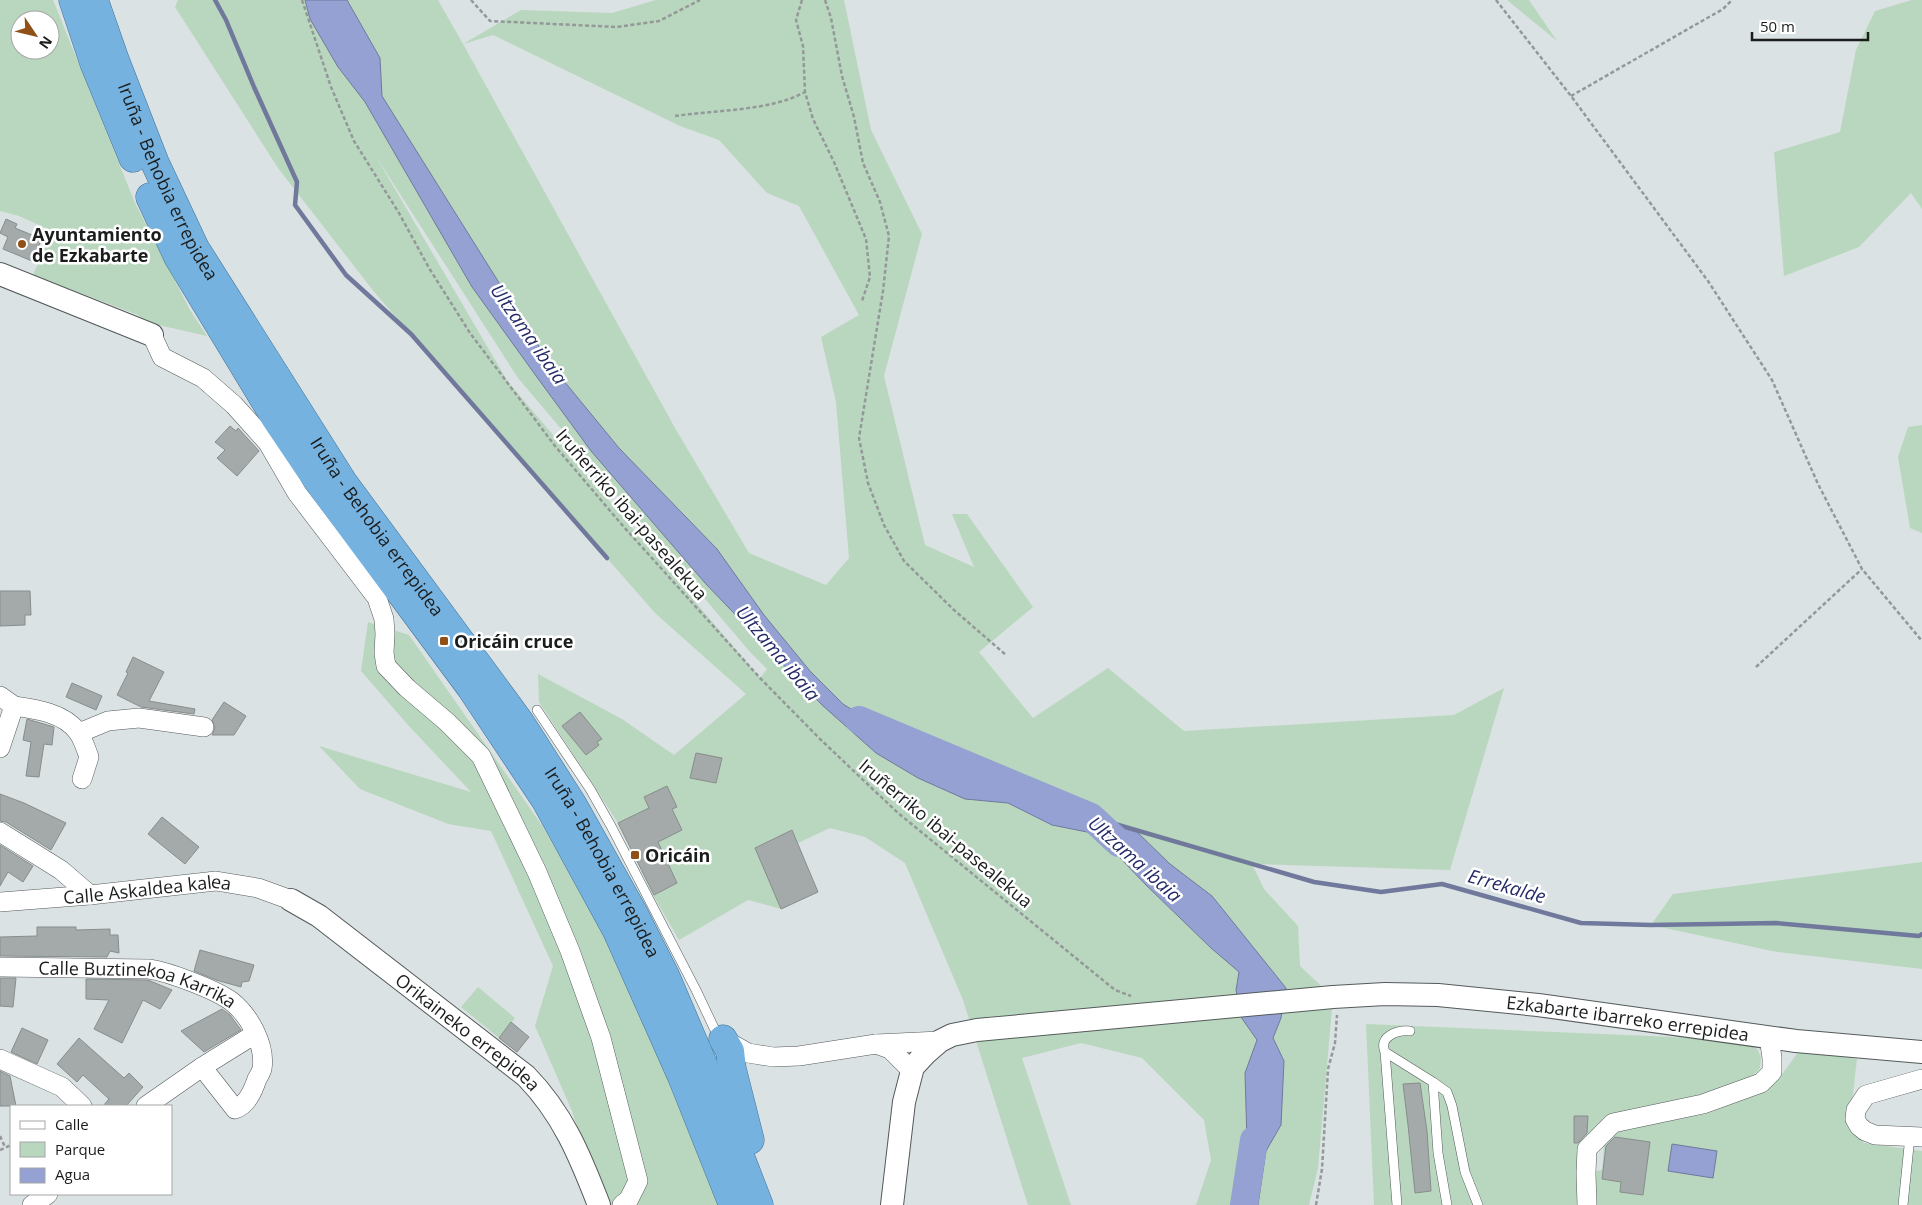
<svg xmlns="http://www.w3.org/2000/svg" width="1922" height="1205" font-family="'Open Sans',sans-serif">
<rect width="100%" height="100%" fill="#dbe2e3"/>
<path fill="#b9d7be" fill-rule="evenodd" d="M0,0H53L135,203L190,310L207,336L145,322L138,315L33,275L52,231L19,216L0,211ZM20,20H50V50H20Z
M178,0H438L463,44L521,10L612,13L656,0H844L871,130L922,234L884,376L925,545L974,567L952,514H967L1033,607L979,652L1033,718L1108,668L1184,731L1454,715L1504,688L1450,870L1252,864L1264,889L1298,926L1300,966L1333,997L1318,1168L1309,1205H1196L1211,1160L1204,1120L1142,1058L1081,1043L1022,1058L1071,1205H1028L963,1000L905,863L865,837L830,828L798,843L792,830L755,848L781,909L748,900L679,940L653,895L618,823L539,702L538,674L622,719L674,755L746,694L655,613L375,293L278,168L175,7ZM493,35L680,126L719,140L767,193L799,206L859,315L821,337L836,402L849,558L826,585L749,553L675,428L463,44ZM375,155L518,378L750,652L767,669L760,678L508,382Z
M1507,0H1529L1557,41Z
M1912,0H1922V209L1911,193L1859,247L1784,276L1774,152L1840,132L1856,50L1875,11Z
M1922,425V533L1910,528L1898,457L1908,427Z
M368,622L409,635L543,827L622,966L670,1076L718,1205H600L572,1111L535,1026L553,966L491,831L448,824L360,789L319,746L471,792L408,725L361,671Z
M1922,862V969L1777,952L1651,925L1673,894Z
M478,987L515,1018L499,1038L461,1007Z
M1366,1024L1745,1040L1758,1050L1761,1058L1760,1068L1753,1076L1706,1098L1613,1118L1586,1173L1602,1170L1604,1146L1615,1130L1706,1114L1766,1091L1778,1080L1801,1048L1857,1059L1850,1119L1864,1143L1922,1151V1205H1374Z"/>
<path fill="#95a0d3" stroke="#70799c" d="M305,0H347L380,58L382,96L550,364L619,448L717,549L764,615L810,671L843,704L889,733L1091,817L1134,829L1170,864L1212,896L1286,988L1281,1018L1273,1038L1284,1061L1281,1125L1266,1151L1258,1205H1244L1248,1176L1245,1073L1257,1040L1241,1017L1236,990L1239,972L1211,948L1147,886L1097,834L1052,825L1008,803L965,799L918,778L876,753L822,705L705,583L591,451L539,380L472,287L365,102L338,67L310,19Z
M1672,1144L1717,1151L1713,1178L1668,1171Z"/>
<g fill="none" stroke-linecap="round" stroke-linejoin="round">
<path stroke="#70799c" stroke-width="4.5" d="M215,0L226,20L254,87L297,182L295,205L346,275L411,334L607,558
M1091,817L1314,882L1381,892L1442,884L1581,923L1651,925L1776,923L1919,936L1922,934"/>
<path stroke="#95a0d3" stroke-width="28" d="M859,720L1091,817L1119,843
M1244,1205L1254,1140"/>
</g>
<path fill="#a4aaa9" stroke="#878d8c" d="M6,219L17,224L15,228L42,239L32,261L3,249L8,237L0,233Z
M230,426L236,431L238,428L259,451L237,476L217,458L225,450L215,442Z
M0,591H30L31,615H25V625L0,626Z
M133,657L164,672L149,701L195,709L194,714L141,707L117,695L128,673L126,672Z
M72,683L102,696L96,710L66,697Z
M224,702L246,716L234,735H212L215,728L212,720Z
M580,712L602,739L597,742L599,745L586,755L562,726Z
M27,719L54,727L52,745L44,744L39,777L26,776L31,742L23,740Z
M696,753L722,758L716,783L690,778Z
M667,786L677,807L672,809L682,830L658,842L677,883L654,895L618,823L649,808L644,797Z
M0,794L24,803L66,823L51,850L6,822L0,821Z
M162,817L199,847L185,864L148,834Z
M792,830L818,892L781,909L755,848Z
M0,845L33,866L23,882L8,872L0,886Z
M37,927H76V930L110,929V935H118L119,953L110,951L107,957L0,956V937L37,936Z
M200,950L254,965L249,981L242,982L241,987L216,980L194,971Z
M0,978H16L13,1007L0,1006Z
M86,979L148,980L172,990L160,1009L143,1000L122,1043L94,1029L109,1000L86,999Z
M222,1009L230,1015L241,1030L204,1052L181,1031Z
M511,1022L529,1037L517,1052L499,1038Z
M22,1028L48,1040L37,1064L11,1052Z
M79,1038L124,1078L129,1073L143,1087L126,1106H103L109,1099L83,1075L77,1082L57,1064Z
M0,1071L10,1076L16,1106H0Z
M1420,1083L1427,1131L1431,1191L1415,1193L1408,1125L1403,1084Z
M1574,1116H1588L1587,1133L1578,1143H1574Z
M1615,1137L1650,1142L1643,1195L1620,1192L1621,1182L1602,1179L1606,1146Z"/>
<g fill="none" stroke-linecap="round" stroke-linejoin="round">
<defs>
<path id="service" d="M537,710L590,789L611,826L696,990L714,1028L722,1038
M1410,1031C1398,1030 1378,1036 1385,1052L1433,1082L1438,1153L1447,1205
M1385,1052L1397,1205
M1433,1082L1447,1092L1452,1106L1465,1172L1478,1205
M1903,1205L1910,1136"/>
<g id="minor">
<path d="M152,335L162,357L203,378L234,405L268,443L297,493L377,598L384,619L385,634L384,653L386,666L407,688L447,722L481,756L537,872L570,951L601,1038L638,1181L629,1199L622,1205"/>
<path d="M0,696L14,706L0,748"/>
<path d="M14,706C36,709 64,713 78,732C83,739 86,749 89,757L82,779"/>
<path d="M79,733L108,721L139,718L204,727"/>
<path d="M0,832L61,870L90,895"/>
<path id="s1" d="M0,902L90,895L216,881L258,888L291,900"/>
<path id="s2" d="M0,967L149,969C169,972 214,989 231,1001C249,1015 266,1045 262,1069C261,1072 259,1076 257,1079C253,1091 247,1105 235,1109L202,1067"/>
<path d="M723,1039L748,1053L773,1057L799,1056L876,1044L940,1041"/>
<path d="M876,1044L890,1049L912,1071"/>
<path d="M0,1059L62,1087L82,1106"/>
<path d="M1922,1079L1866,1095L1856,1110L1855,1119L1859,1126L1865,1131L1875,1135L1922,1137"/>
<path d="M146,1106L202,1067L255,1034"/>
<path d="M32,1205L48,1194"/>
<path d="M1587,1205L1586,1173L1587,1149L1613,1123L1703,1104L1761,1083L1772,1072V1058L1769,1037"/>
</g>
<g id="tertiary">
<path d="M0,274L152,335"/>
<path id="s3" d="M291,900L319,916L526,1076C563,1114 580,1156 599,1205"/>
<path id="s4" d="M892,1205L904,1102L913,1067L925,1054L940,1041L952,1035L977,1030L1333,997L1385,994L1438,995L1538,1005L1796,1041L1922,1052"/>
</g>
<g id="trunk">
<path d="M73,0L94,63L133,158"/>
<path id="s5" d="M94,0L115,60L155,163L195,248L343,482L520,722L573,805L633,912L665,975L717,1097L759,1205"/>
<path d="M150,197L178,257L276,419L317,480L471,688L546,801L617,931L682,1077L733,1205"/>
<path d="M723,1039L730,1051L732,1069L750,1140"/>
</g>
</defs>
<use href="#service" stroke="#545a5b" stroke-width="10"/>
<use href="#minor" stroke="#545a5b" stroke-width="20"/>
<use href="#tertiary" stroke="#545a5b" stroke-width="24"/>
<use href="#trunk" stroke="#407296" stroke-width="29"/>
<path stroke="#939899" stroke-width="2.5" stroke-dasharray="4 2.5" stroke-linecap="butt" d="M302,0L331,87L354,141L399,213L429,268L470,333L555,446L623,526L760,678L820,739L898,813L1115,990L1131,996
M471,0L490,21L617,27L659,21L700,0
M802,0L796,20L803,46L805,92L813,119L834,162L866,239L870,277L862,301
M825,0L831,18L842,76L854,117L863,163L880,202L889,236L883,291L859,438L868,483L884,525L904,561L954,610L1006,655
M1496,0L1571,96L1708,281L1772,380L1818,484L1862,569L1922,641
M1571,96L1723,9L1732,0
M675,116C715,110 771,111 805,92
M1756,667L1862,569
M0,1136L5,1147
M0,1150L11,1145
M1316,1205L1322,1169L1328,1069L1335,1043L1337,1015"/>
<use href="#service" stroke="#fff" stroke-width="9"/>
<use href="#minor" stroke="#fff" stroke-width="19"/>
<use href="#tertiary" stroke="#fff" stroke-width="22"/>
<use href="#trunk" stroke="#76b2df" stroke-width="28"/>
</g>
<g fill="#905119" stroke="#fff" stroke-width="2">
<circle cx="22" cy="244" r="5"/>
<rect x="439" y="636" width="10" height="10" rx="2.5"/>
<rect x="630" y="850" width="10" height="10" rx="2.5"/>
</g>
<g text-anchor="middle" dominant-baseline="central" stroke-width="5" stroke-linejoin="round" paint-order="stroke">
<g font-size="18" fill="#1b1d1d" stroke="#fff">
<text stroke="none"><textPath href="#s5" startOffset="196">Iruña - Behobia errepidea</textPath></text>
<text transform="translate(632 514) rotate(49)">Iruñerriko ibai-pasealekua</text>
<text stroke="none"><textPath href="#s5" startOffset="601">Iruña - Behobia errepidea</textPath></text>
<text transform="translate(946 833) rotate(40)">Iruñerriko ibai-pasealekua</text>
<text stroke="none"><textPath href="#s5" startOffset="1006">Iruña - Behobia errepidea</textPath></text>
<text stroke="none"><textPath href="#s1" startOffset="148">Calle Askaldea kalea</textPath></text>
<text stroke="none"><textPath href="#s2" startOffset="140">Calle Buztinekoa Karrika</textPath></text>
<text stroke="none"><textPath href="#s4" startOffset="870">Ezkabarte ibarreko errepidea</textPath></text>
<text stroke="none"><textPath href="#s3" startOffset="221">Orikaineko errepidea</textPath></text>
</g>
<g font-size="18" font-weight="bold" fill="#1b1d1d" stroke="#fff" text-anchor="start">
<text x="32" y="234">Ayuntamiento<tspan x="32" dy="21">de Ezkabarte</tspan></text>
<text x="454" y="641">Oricáin cruce</text>
<text x="645" y="855">Oricáin</text>
</g>
<g font-size="19" font-style="italic" fill="#252b68" stroke="#fff">
<text transform="translate(529 334) rotate(55)">Ultzama ibaia</text>
<text transform="translate(778 653) rotate(50)">Ultzama ibaia</text>
<text transform="translate(1135 859) rotate(42)">Ultzama ibaia</text>
<text transform="translate(1507 886) rotate(16)">Errekalde</text>
</g>
</g>
<rect x="10" y="1105" width="162" height="90" fill="#ffffff" stroke="#a4a5a5"/>
<rect x="20" y="1121" width="25" height="8" fill="#ffffff" stroke="#a4a5a5"/>
<text x="55" y="1130" font-size="15" fill="#1b1d1d">Calle</text>
<rect x="20" y="1142" width="25" height="15" fill="#b9d7be" stroke="#a4a5a5"/>
<text x="55" y="1155" font-size="15" fill="#1b1d1d">Parque</text>
<rect x="20" y="1168" width="25" height="15" fill="#95a0d3" stroke="#a4a5a5"/>
<text x="55" y="1180" font-size="15" fill="#1b1d1d">Agua</text>
<g transform="translate(35 35) rotate(125)"><circle r="24" fill="#ffffff" stroke="#a4a5a5"/>
<path d="M0-4L9 19L0 12L-9 19Z" fill="#905119"/>
<text y="-8" font-size="14" font-weight="bold" text-anchor="middle" fill="#1b1d1d">N</text>
</g>
<path d="M1752 32v8h116v-8" fill="none" stroke="#1b1d1d" stroke-width="2.5"/>
<text x="1760" y="32" font-size="15" fill="#1b1d1d" stroke="#ffffff" stroke-width="4" paint-order="stroke">50 m</text>
</svg>
